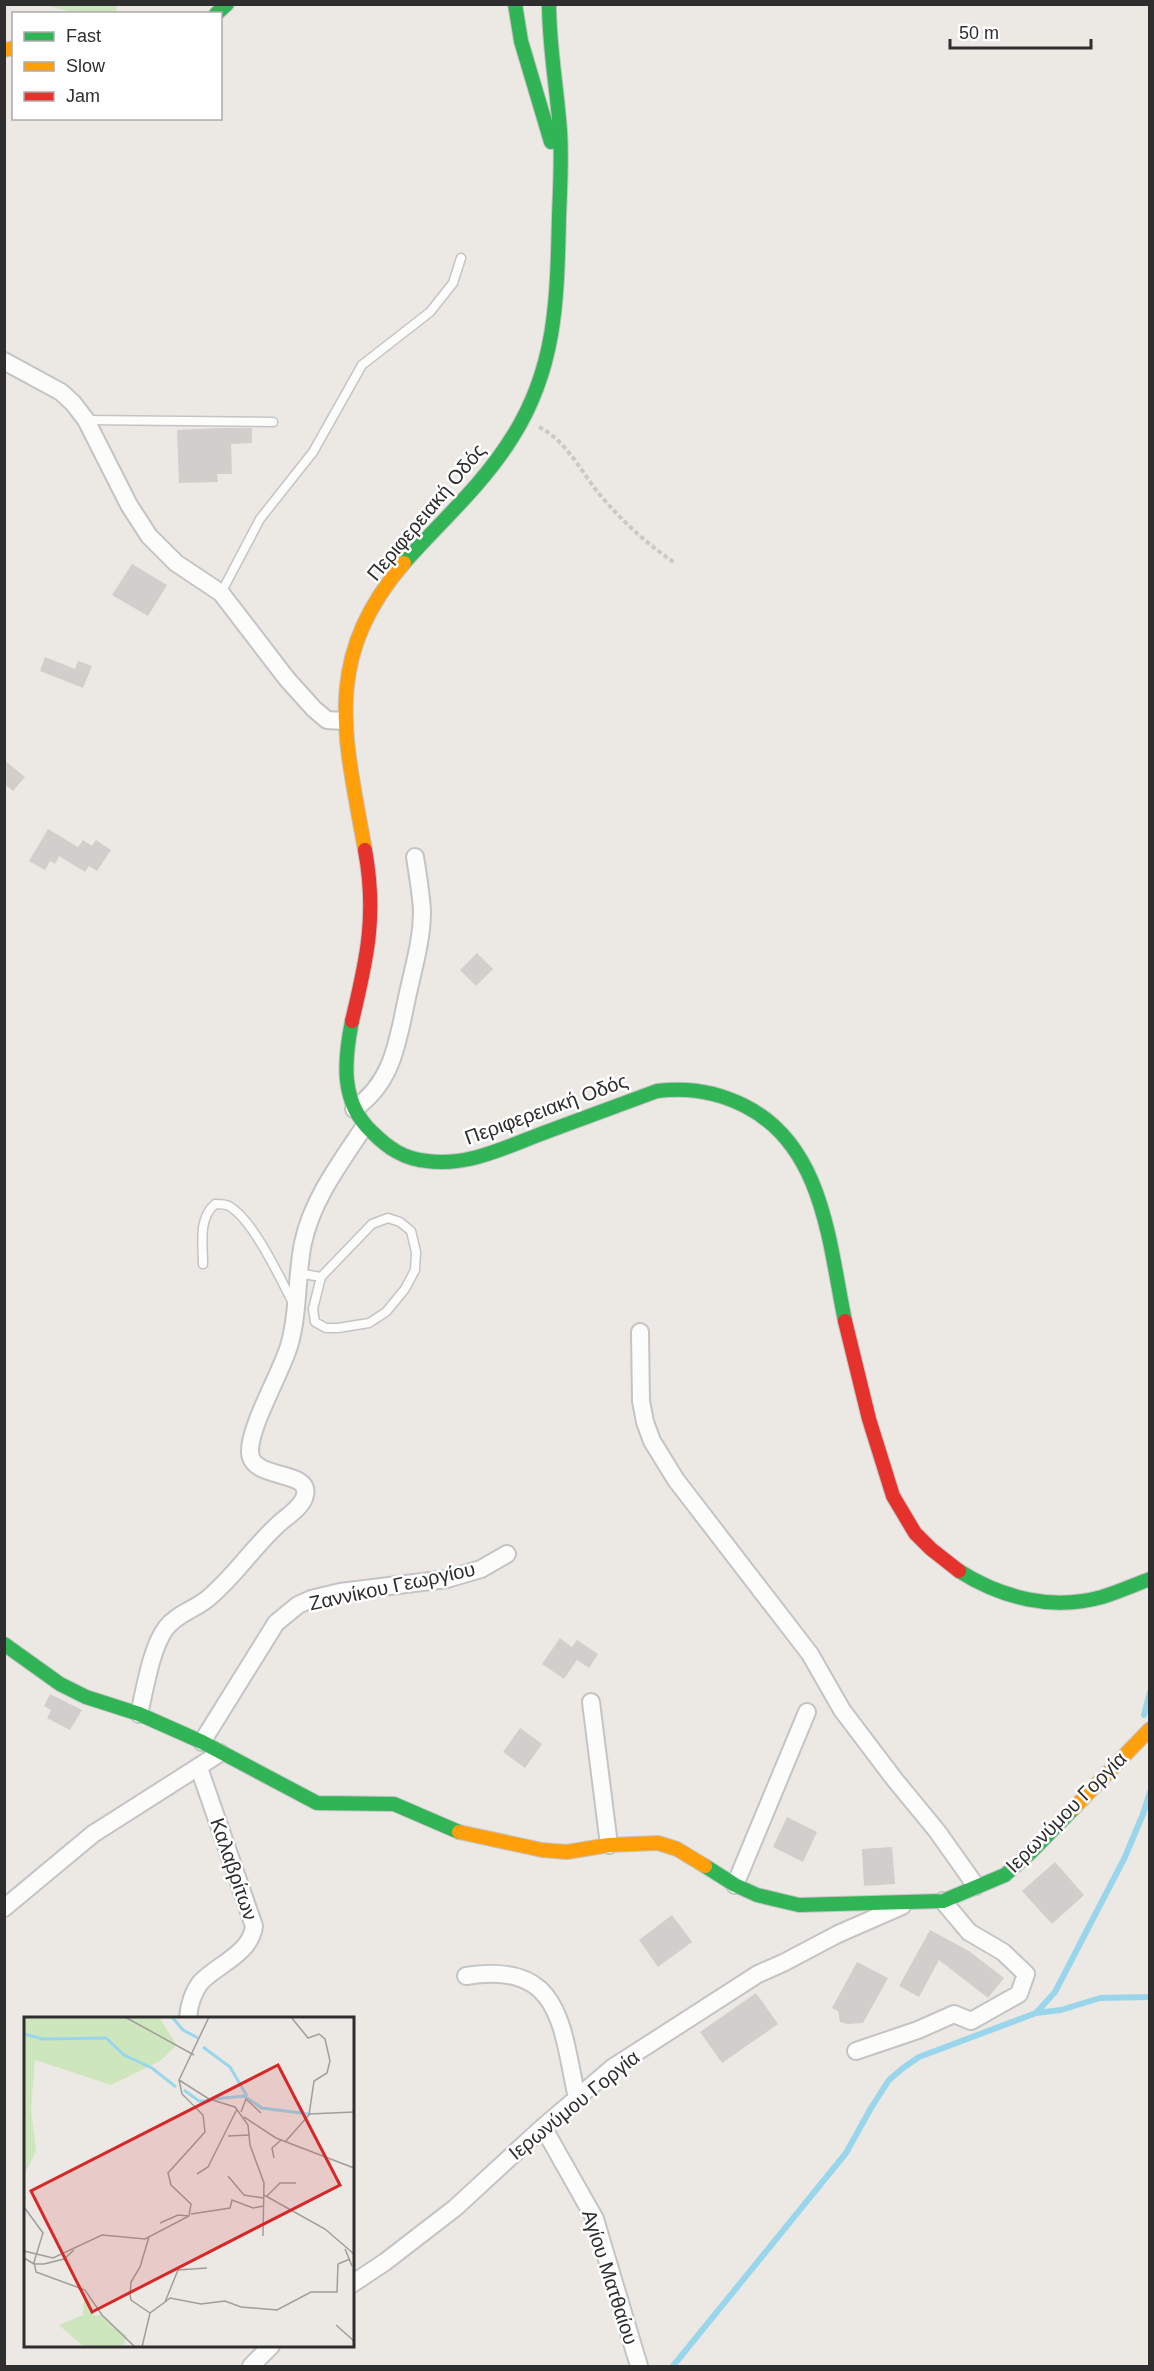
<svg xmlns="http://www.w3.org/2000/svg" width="1154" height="2371" font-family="Arial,sans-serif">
<rect width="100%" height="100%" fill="#ece8e4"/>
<path fill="#cee6be" d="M46,5L117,4V5L116,13H75Z"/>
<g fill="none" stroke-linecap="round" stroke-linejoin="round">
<path stroke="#99d6ec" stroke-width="6" d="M1144,1715L1150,1692
M1036,2013L1061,2010L1100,1998L1150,1997
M673,2366L846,2153L871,2108L889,2080L903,2068L919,2057L1036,2013L1055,1992L1125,1857L1143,1814L1150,1792"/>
</g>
<path fill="#d1cecb" d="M218,428H252V443L231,444L232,474H217L218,482L179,483L177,430Z
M132,564L167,585L148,616L112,595Z
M45,657L75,669L78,661L92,666L83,688L40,671Z
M4,760L25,777L13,791L4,784Z
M48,829L78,847L83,840L92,846L96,840L111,850L97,871L89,866L85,872L59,856L55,864L50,861L45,870L29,861Z
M477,953L493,969L476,986L460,970Z
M560,1638L572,1647L577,1640L598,1654L589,1668L577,1660L564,1679L542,1664Z
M50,1694L82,1710L70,1730L47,1718L51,1710L44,1706Z
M520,1728L542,1744L525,1768L503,1752Z
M787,1817L817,1832L803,1862L773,1847Z
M892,1847L895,1884L864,1886L862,1849Z
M1055,1862L1084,1895L1052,1924L1022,1891Z
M672,1915L692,1942L658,1967L639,1940Z
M930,1930L969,1951L1004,1978L988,1998L939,1960L919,1997L899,1986Z
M857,1962L888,1978L863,2023L847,2024L840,2022L838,2011L832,2008Z
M756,1993L778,2024L722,2063L700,2032Z"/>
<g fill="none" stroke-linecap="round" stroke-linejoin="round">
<defs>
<path id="lane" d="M87,420L273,422
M221,593L260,519L313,452L362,365L430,312L453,283L461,258
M388,1218L400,1222L411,1231L416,1252L415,1270L405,1289L386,1312L369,1323L338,1328H326L315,1322L313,1309L321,1277L372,1224Z
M203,1264C203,1243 198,1219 215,1204C219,1204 225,1204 229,1206C253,1219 281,1280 294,1305
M298,1273L321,1277"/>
<path id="street" d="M4,361L61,392L73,403L86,420L129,505L149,536L176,563L221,593L287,679L314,709L327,720L344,721
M354,1109C395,1081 398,1037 408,993C414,966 422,939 422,911C421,893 418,875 415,857
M640,1332L641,1401L645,1422L652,1441L676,1480L810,1654L842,1710L895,1780L937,1831L976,1886
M591,1702L609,1845
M139,1714C145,1689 151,1648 166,1628C177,1614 193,1610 206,1600C235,1577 254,1545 282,1521C289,1515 303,1506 305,1495C311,1469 251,1481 250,1452C249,1427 281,1373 289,1346C299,1313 296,1277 303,1243C312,1200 340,1163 364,1127
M202,1742L276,1623L298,1605L311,1599L340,1592L447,1579L481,1569L507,1554
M735,1885L807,1712
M4,1908L93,1834L220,1753
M466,1976C562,1961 561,2025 577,2098
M188,2018C189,2006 192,1994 200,1983C216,1965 251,1954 254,1926L199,1768
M856,2051L918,2030L954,2014L971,2021L1019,1994L1026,1974L1003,1952L969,1932L943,1901
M543,2127L595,2219L639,2366
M352,2284L385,2262L455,2208L543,2127L612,2068L758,1974L783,1963L838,1934L902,1906
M251,2366L271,2346"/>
<path id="fast" d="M515,4L521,41L551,142
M216,14L227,4
M404,563C441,521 483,485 513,436C557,366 557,297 559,217C560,188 562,160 560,131C557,88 549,47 549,4
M352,1021C344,1061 340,1102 372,1132C388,1148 404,1159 427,1161C468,1167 508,1146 546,1132C583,1118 620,1105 657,1091C688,1087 718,1092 745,1106C824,1146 829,1244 845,1321
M959,1571C1002,1598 1052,1611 1102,1597C1118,1592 1134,1585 1150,1579
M4,1644L60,1684L86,1697L139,1714L202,1742L317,1803L394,1804L459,1832
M705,1866L735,1885L757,1895L799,1905L943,1901L1005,1875L1031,1852L1073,1809"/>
<path id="slow" d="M4,50L14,48
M365,850C345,737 321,660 404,563
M1073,1809L1150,1729
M459,1832L542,1850L567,1852L609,1845L658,1843L677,1849L705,1866"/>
<path id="jam" d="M352,1021C367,959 377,915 365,850
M845,1321L869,1419L893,1496L915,1533L931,1549L959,1571"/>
</defs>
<use href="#lane" stroke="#c5c4c5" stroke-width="11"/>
<use href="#street" stroke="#c5c4c5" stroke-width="20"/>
<use href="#fast" stroke="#c5c4c5" stroke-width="16"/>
<use href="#slow" stroke="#c5c4c5" stroke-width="16"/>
<use href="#jam" stroke="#c5c4c5" stroke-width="16"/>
<path stroke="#c9c9c8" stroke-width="4" stroke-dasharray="4.5 3" stroke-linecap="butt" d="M539,427C567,441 581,472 600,495C623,522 647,544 675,563"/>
<use href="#lane" stroke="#fcfcfb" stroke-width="8"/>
<use href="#street" stroke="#fcfcfb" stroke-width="16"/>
<use href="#fast" stroke="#30b455" stroke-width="14"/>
<use href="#slow" stroke="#ff9f0a" stroke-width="14"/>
<use href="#jam" stroke="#e5322d" stroke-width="14"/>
</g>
<g text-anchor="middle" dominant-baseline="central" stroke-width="5" stroke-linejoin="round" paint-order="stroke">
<g font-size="20" fill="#2e2e2e" stroke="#fff">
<text transform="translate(426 512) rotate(-50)">Περιφερειακή Οδός</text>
<text transform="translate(546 1109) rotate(-20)">Περιφερειακή Οδός</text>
<text transform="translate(392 1586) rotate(-12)">Ζαννίκου Γεωργίου</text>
<text transform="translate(1066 1812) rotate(-45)">Ιερωνύμου Γοργία</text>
<text transform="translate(234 1869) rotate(71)">Καλαβρίτων</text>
<text transform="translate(574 2105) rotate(-39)">Ιερωνύμου Γοργία</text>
<text transform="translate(610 2277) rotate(72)">Αγίου Ματθαίου</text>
</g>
</g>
<g transform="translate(24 2017)">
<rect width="330" height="330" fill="#ece8e4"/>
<path d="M0,0H135L153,28L136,44L87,68L11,43L7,92L12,134L0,159ZM65,281L71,299L77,298L103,319L98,330H60L35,308L59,298L60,283Z" fill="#cee6be"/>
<path fill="none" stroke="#99d6ec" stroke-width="3" d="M148,0L159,13L174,21M0,17L19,22L82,21L100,38L128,51L152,70M179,30L206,50L223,79M160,73L175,84H187M190,82L220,79L238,91L285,97"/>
<path fill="none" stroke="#a09e9b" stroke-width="1.5" d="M101,0L170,38M155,63L185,82L211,90L224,108L226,128L240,166L239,219M217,95L222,82L237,96M285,97L330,95M220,100L252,121L330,151M204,119L226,118M261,125L285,98L290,64L303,56L306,44L301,22L295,17L284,21L267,0M250,141L248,131L257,123M173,157L184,150L213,92M204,159L220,178L239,181M240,178L301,212L330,237M242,180L256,166H272M0,190L19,216L10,245L12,255L61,273L78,298L111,330M167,197L206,191L208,183L229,191L240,189M136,206L154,198L165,199M125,220L116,250L107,265L106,278L107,283L126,296M321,232L328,249M0,234L29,241L78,218L121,222L165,199L167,187L147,168L144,156L181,115L179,98L158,77L155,63L185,0M0,241L10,247H20L40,242L50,233M141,285L146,281L177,287L201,284L217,290L253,293L287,275H313L314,247L326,242M312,308L330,324M118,330L126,296L141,285L154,253L183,251"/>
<path fill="#d62828" fill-opacity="0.15" stroke="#d62828" stroke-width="3" d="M254,48L316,168L68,295L7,174Z"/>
<rect width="330" height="330" fill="none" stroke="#2e2e2e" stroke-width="3"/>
</g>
<rect width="1154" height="2371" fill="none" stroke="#2e2e2e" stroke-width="12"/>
<rect x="12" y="12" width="210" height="108" fill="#ffffff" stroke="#ababab" stroke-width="1.5"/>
<rect x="24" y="32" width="30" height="9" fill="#30b455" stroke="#ababab" stroke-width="1.5"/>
<text x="66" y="42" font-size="18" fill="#2e2e2e">Fast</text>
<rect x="24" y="62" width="30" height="9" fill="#ff9f0a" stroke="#ababab" stroke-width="1.5"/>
<text x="66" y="72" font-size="18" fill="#2e2e2e">Slow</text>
<rect x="24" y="92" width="30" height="9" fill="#e5322d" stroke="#ababab" stroke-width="1.5"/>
<text x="66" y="102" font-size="18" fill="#2e2e2e">Jam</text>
<path d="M950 39v9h141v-9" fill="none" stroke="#2e2e2e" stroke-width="3"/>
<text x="959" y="39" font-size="18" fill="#2e2e2e" stroke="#ffffff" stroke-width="4.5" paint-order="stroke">50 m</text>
</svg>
